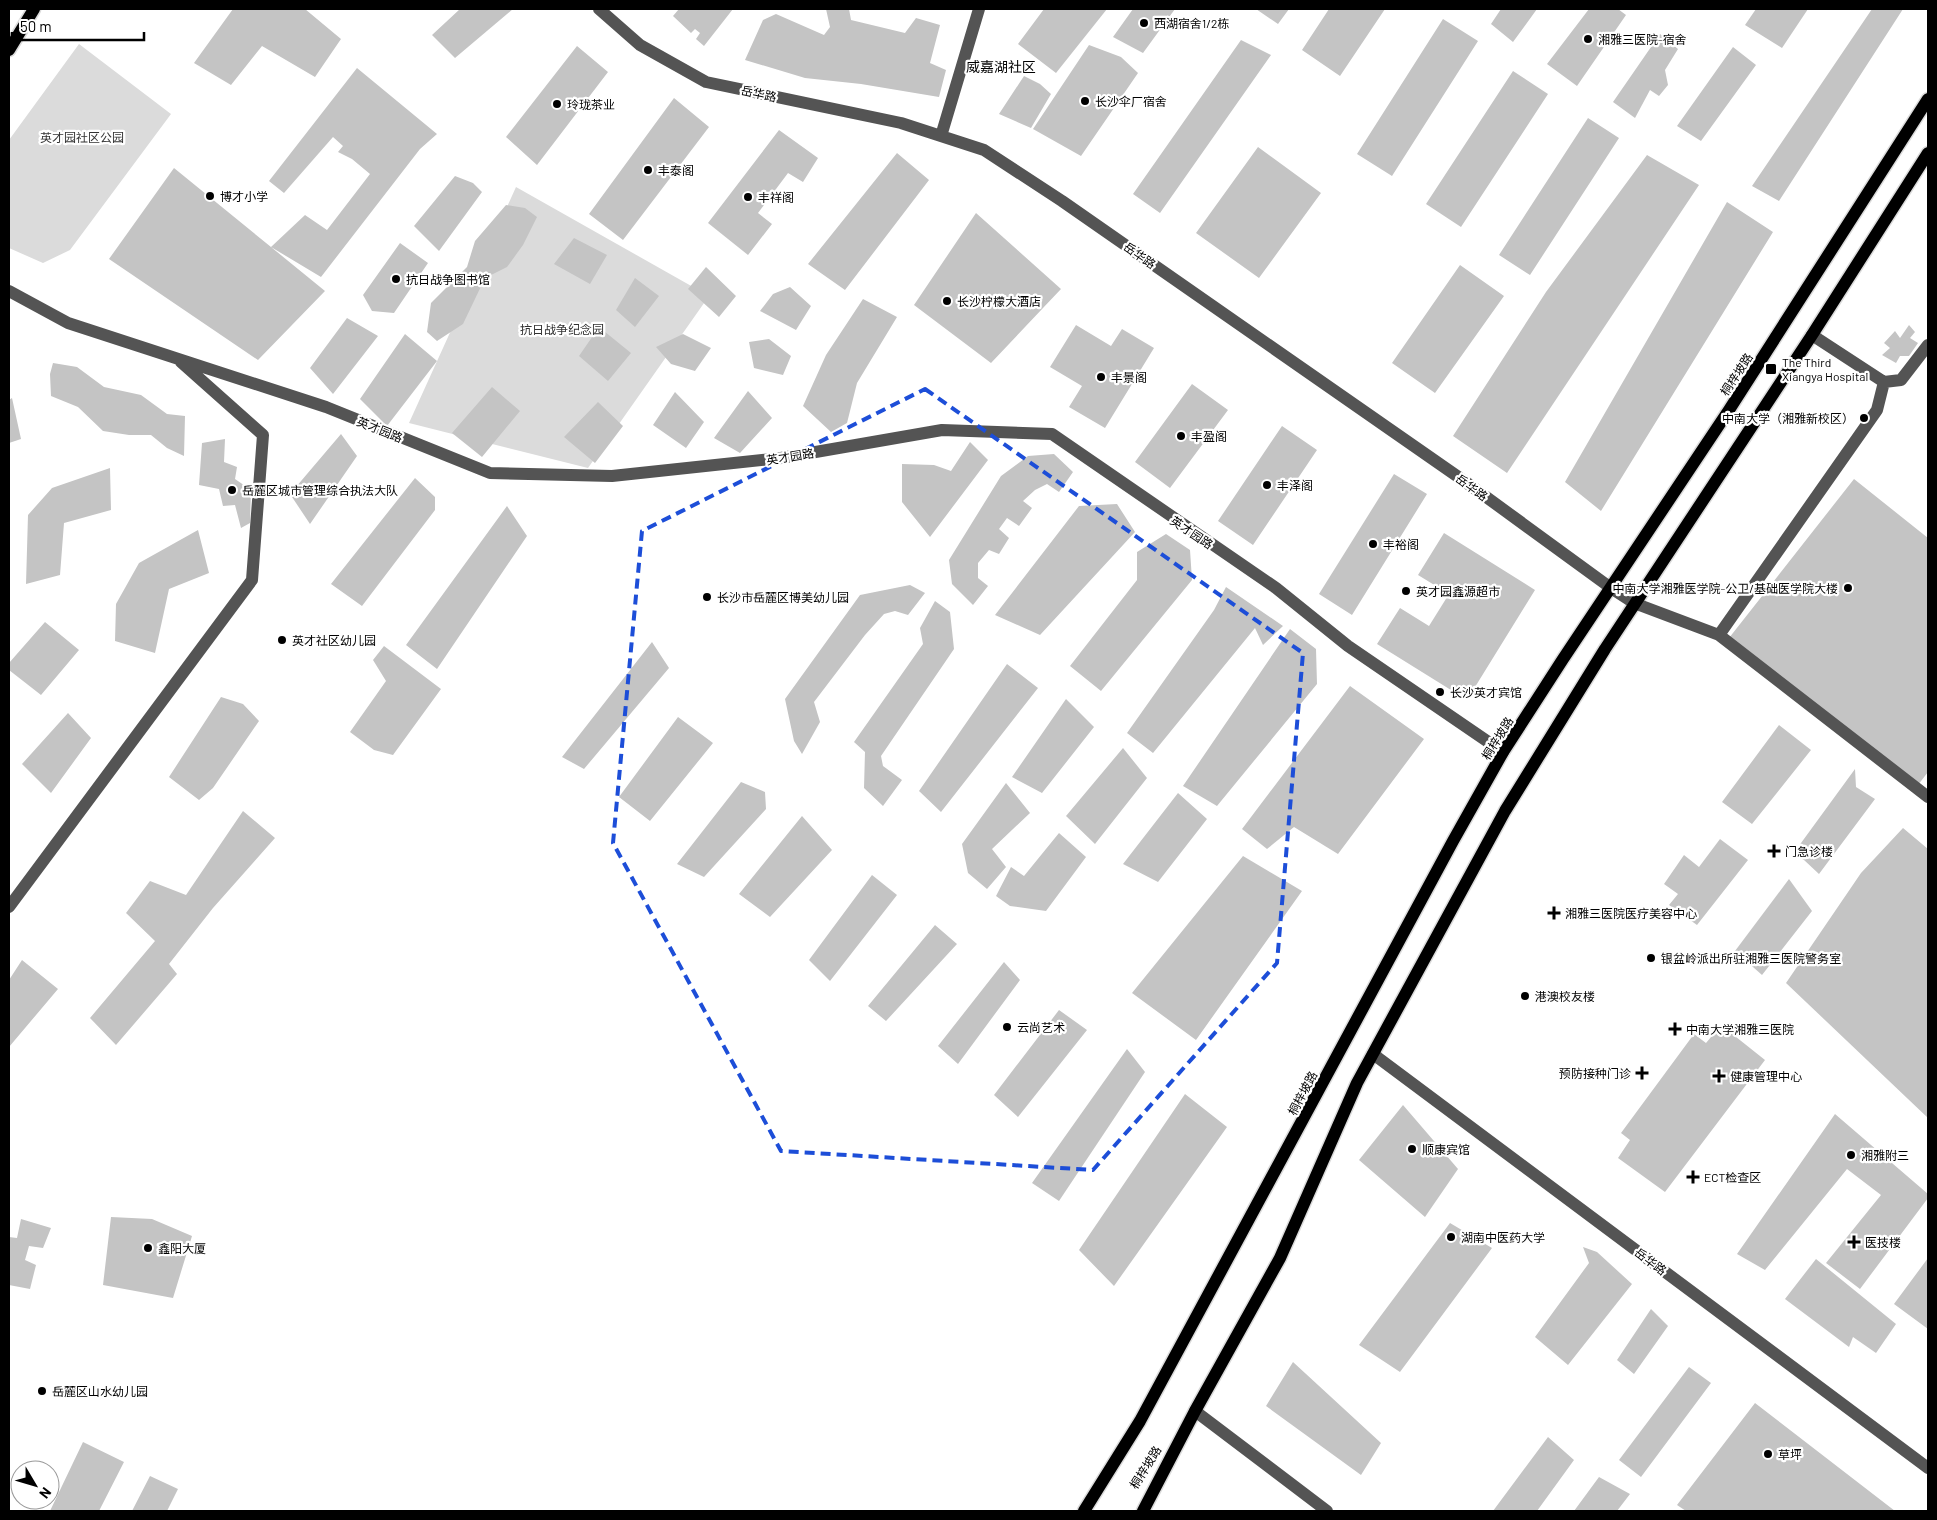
<svg xmlns="http://www.w3.org/2000/svg" width="1937" height="1520" font-family="Barlow,'Noto Sans SC',sans-serif">
<rect width="100%" height="100%" fill="#fff"/>
<path fill="#dbdbdb" d="M79,44L171,114L70,250L43,263L9,248V140Z
M516,187L709,296L588,468L409,423Z"/>
<path fill="#c4c4c4" d="M233,9H305L341,39L315,77L262,46L231,85L194,63Z
M460,9H513L455,58L432,35Z
M679,9H733L704,46L696,39L700,33L695,29L691,33L673,16Z
M826,9H849L851,20L905,33L916,18L940,25L930,63L946,70L939,97L861,84L805,78L745,60L763,20L776,14L824,35L830,27Z
M1044,9H1107L1056,73L1018,44Z
M1133,9H1175L1143,53L1113,37Z
M1256,9H1289L1278,24Z
M1329,9H1385L1340,76L1302,50Z
M1501,9H1537L1513,42L1491,24Z
M1589,9H1618L1626,15L1577,86L1547,64Z
M1756,9H1808L1782,48L1745,25Z
M1872,9H1903L1779,201L1752,186Z
M1443,19L1478,41L1392,176L1357,154Z
M1660,34L1678,49L1665,70L1668,85L1659,96L1650,90L1635,118L1613,102Z
M1241,40L1271,55L1160,213L1133,194Z
M1089,45L1121,57L1138,73L1081,156L1033,129Z
M577,46L608,72L537,165L506,137Z
M1733,47L1756,65L1701,141L1677,126Z
M357,68L437,134L420,149L321,277L271,247L325,291L258,360L109,259L174,168L271,247L305,215L327,230L370,174L352,159L338,152L343,146L333,137L284,193L269,181Z
M1513,71L1548,94L1461,227L1426,204Z
M1024,76L1040,84L1051,94L1031,128L999,114Z
M674,98L709,127L623,240L589,214Z
M1588,118L1619,138L1530,275L1499,255Z
M779,130L818,158L803,182L788,173L758,213L772,224L748,255L708,223Z
M1258,147L1321,193L1259,278L1196,233Z
M897,153L929,180L845,290L808,264Z
M1647,155L1699,185L1507,473L1453,436L1546,292Z
M455,176L473,183L482,192L439,251L414,226Z
M1727,202L1773,232L1601,511L1565,482Z
M506,205L525,208L537,217L523,245L507,267L485,278L463,324L437,341L427,332L431,303L467,267L475,241Z
M976,213L1061,289L991,363L914,305Z
M574,238L607,255L590,284L554,264Z
M400,243L428,263L394,313L372,311L363,295Z
M1460,265L1504,296L1435,393L1392,363Z
M706,267L736,296L719,317L688,289Z
M635,278L659,296L635,327L616,310Z
M790,287L811,306L796,330L760,311L773,294Z
M863,299L897,317L857,383L847,423L831,432L803,406L826,355Z
M347,318L378,336L333,394L310,368Z
M1076,325L1111,346L1122,329L1154,348L1105,428L1069,407L1082,386L1050,367Z
M1909,325L1915,332L1910,338L1918,343L1909,356H1900L1896,363L1882,355L1890,348L1884,343L1895,331L1900,338Z
M599,327L631,353L608,381L579,356Z
M405,334L437,361L387,426L360,399Z
M683,334L711,348L695,371L671,364L656,347Z
M769,339L791,356L783,375L754,368L749,342Z
M53,363L77,367L104,387L141,395L167,414L185,416L184,456L167,448L151,435H129L103,431L78,407L51,396L50,374Z
M1192,384L1228,410L1170,488L1135,462Z
M492,387L520,411L482,457L452,433Z
M748,391L772,418L740,453L714,438Z
M675,392L704,422L686,448L653,425Z
M12,398L21,439L9,443V400Z
M598,402L623,426L595,463L564,437Z
M1282,426L1317,450L1253,545L1218,521Z
M341,434L357,456L310,524L290,494Z
M225,439L224,462L237,467L235,479L251,490L250,523L241,528L235,505L223,506L219,489L199,485L202,443Z
M970,442L988,460L930,537L902,502V464L934,465L951,471Z
M1054,454L1073,472L1059,492L1047,484L1035,490L1023,501L1032,508L1019,526L1007,518L999,529L1009,538L999,554L989,550L978,563V578L988,586L973,605L952,584L949,560L1001,476L1028,456Z
M110,468L111,510L64,523L60,575L26,584L28,515L52,488Z
M1394,474L1427,494L1352,615L1319,594Z
M415,478L435,497V510L362,606L331,584Z
M1854,479L1928,538V772L1918,785L1729,638Z
M1117,504L1135,532L1040,635L995,615L1079,506Z
M507,506L527,536L437,669L406,645Z
M198,530L209,573L169,589L155,653L115,641L116,604L139,563Z
M1444,533L1535,590L1467,700L1377,644L1400,608L1429,626L1449,594L1418,575Z
M1166,534L1190,550L1192,580L1101,691L1070,666L1137,580V552Z
M910,585L925,593L908,615L895,611L884,614L865,635L814,702L820,722L802,754L794,741L785,699L860,595Z
M1226,587L1283,626L1263,645L1255,628L1153,753L1127,733L1214,610Z
M935,601L950,612L954,649L881,756L883,766L902,780L883,806L864,788L865,752L854,742L923,644L920,628Z
M45,622L79,650L41,695L9,670V663Z
M1290,629L1316,649L1317,684L1217,806L1183,786Z
M652,642L669,668L584,769L562,757Z
M384,646L441,689L393,755L374,750L350,732L386,681L373,660Z
M1007,664L1038,688L941,812L919,791Z
M1350,686L1424,739L1338,854L1294,827L1267,849L1242,829Z
M221,697L243,704L259,721L213,788L199,800L169,777Z
M1066,699L1094,727L1042,793L1012,777Z
M68,713L91,738L51,793L22,764Z
M678,717L713,743L650,821L619,797Z
M1779,725L1811,750L1752,824L1722,802Z
M1123,748L1147,778L1095,844L1066,816Z
M1855,769L1856,787L1875,799L1819,874L1804,860L1793,854Z
M741,782L765,792L766,809L704,877L677,864Z
M1006,783L1030,813L992,849L1006,867L987,889L968,873L962,844Z
M1178,793L1207,819L1158,882L1123,864Z
M243,811L275,838L213,908L169,964L177,974L116,1045L90,1018L155,941L126,913L150,881L186,895Z
M802,816L832,850L770,917L739,894Z
M1903,828L1928,849V1118L1786,983L1861,873Z
M1059,833L1086,857L1046,911L1010,906L996,896L1011,867L1024,876Z
M1720,839L1748,860L1697,925L1669,905L1678,894L1664,884L1684,855L1699,867Z
M1243,856L1302,891L1196,1040L1132,993Z
M872,875L897,895L830,981L809,960Z
M1789,879L1812,911L1762,975L1735,951Z
M935,925L957,944L886,1021L868,1006Z
M22,960L58,989L9,1047V980Z
M1004,962L1020,980L958,1064L938,1046Z
M1059,1010L1087,1030L1018,1117L994,1095Z
M1721,1025L1765,1060L1665,1192L1618,1158L1630,1140L1621,1133L1694,1034L1706,1043Z
M1127,1049L1145,1072L1059,1201L1032,1183Z
M1185,1094L1227,1127L1114,1286L1079,1250Z
M1403,1105L1458,1169L1425,1217L1359,1160Z
M1835,1114L1928,1194V1198L1860,1289L1826,1263L1881,1195L1847,1169L1765,1270L1737,1254Z
M111,1217L152,1219L192,1236L173,1298L103,1285Z
M21,1219L51,1228L43,1248L29,1246L25,1260L36,1265L30,1289L9,1285V1237L17,1238Z
M1450,1223L1492,1248L1400,1372L1359,1345Z
M1583,1247L1597,1252L1632,1284L1568,1365L1535,1337L1589,1263Z
M1928,1258V1329L1894,1304Z
M1816,1259L1896,1324L1876,1353L1853,1337L1849,1347L1785,1299Z
M1651,1309L1668,1326L1634,1374L1617,1360Z
M1293,1362L1381,1443L1361,1475L1266,1406Z
M1689,1367L1711,1383L1641,1477L1619,1460Z
M1755,1403L1895,1511H1686L1677,1505Z
M1548,1437L1574,1460L1537,1511H1493Z
M83,1442L124,1462L99,1511H50Z
M150,1476L178,1489L167,1511H132Z
M1599,1477L1630,1494L1617,1511H1574Z"/>
<g fill="none" stroke-linecap="round" stroke-linejoin="round">
<defs>
<path id="major" d="M9,50L34,9
M1084,1511L1140,1421L1453,841L1503,752L1563,659L1729,410L1928,99
M1143,1511L1195,1411L1280,1258L1357,1083L1505,811L1605,649L1812,335L1928,153"/>
</defs>
<use href="#major" stroke="#dbdbdb" stroke-width="15"/>
<path stroke="#545454" stroke-width="12" d="M599,9L640,45L706,82L901,123L984,150L1062,201L1467,483L1611,588L1634,603L1719,635L1928,797
M941,136L979,9
M9,291L68,323L326,407L490,473L612,476L781,458L942,430L1052,434L1276,588L1348,646L1503,752
M1812,335L1884,382L1901,380L1928,345
M1719,635L1877,410L1884,382
M9,907L252,580L263,435L181,362
M1373,1054L1928,1468
M1195,1411L1327,1511"/>
<use href="#major" stroke="#000" stroke-width="12"/>
</g>
<path fill="none" stroke="#1d4ed8" stroke-width="4" stroke-dasharray="10 6" stroke-linejoin="round" d="M925,389L1303,653L1277,963L1093,1170L781,1151L613,843L642,531Z"/>
<g fill="#000" stroke="#fff" stroke-width="2">
<circle cx="1144" cy="23" r="5"/>
<circle cx="1588" cy="39" r="5"/>
<circle cx="1085" cy="101" r="5"/>
<circle cx="557" cy="104" r="5"/>
<circle cx="648" cy="170" r="5"/>
<circle cx="210" cy="196" r="5"/>
<circle cx="748" cy="197" r="5"/>
<circle cx="396" cy="279" r="5"/>
<circle cx="947" cy="301" r="5"/>
<rect x="1765" y="363" width="12" height="12" rx="2.5"/>
<circle cx="1101" cy="377" r="5"/>
<circle cx="1864" cy="418" r="5"/>
<circle cx="1181" cy="436" r="5"/>
<circle cx="1267" cy="485" r="5"/>
<circle cx="232" cy="490" r="5"/>
<circle cx="1373" cy="544" r="5"/>
<circle cx="1848" cy="588" r="5"/>
<circle cx="1406" cy="591" r="5"/>
<circle cx="707" cy="597" r="5"/>
<circle cx="282" cy="640" r="5"/>
<circle cx="1440" cy="692" r="5"/>
<path d="M1771.5 843.5h5v5h5v5h-5v5h-5v-5h-5v-5h5z"/>
<path d="M1551.5 905.5h5v5h5v5h-5v5h-5v-5h-5v-5h5z"/>
<circle cx="1651" cy="958" r="5"/>
<circle cx="1525" cy="996" r="5"/>
<circle cx="1007" cy="1027" r="5"/>
<path d="M1672.5 1021.5h5v5h5v5h-5v5h-5v-5h-5v-5h5z"/>
<path d="M1639.5 1065.5h5v5h5v5h-5v5h-5v-5h-5v-5h5z"/>
<path d="M1716.5 1068.5h5v5h5v5h-5v5h-5v-5h-5v-5h5z"/>
<circle cx="1412" cy="1149" r="5"/>
<circle cx="1851" cy="1155" r="5"/>
<path d="M1690.5 1169.5h5v5h5v5h-5v5h-5v-5h-5v-5h5z"/>
<circle cx="1451" cy="1237" r="5"/>
<path d="M1851.5 1234.5h5v5h5v5h-5v5h-5v-5h-5v-5h5z"/>
<circle cx="148" cy="1248" r="5"/>
<circle cx="42" cy="1391" r="5"/>
<circle cx="1768" cy="1454" r="5"/>
</g>
<g text-anchor="middle" dominant-baseline="central" stroke-width="4.5" stroke-linejoin="round" paint-order="stroke">
<g font-size="12" fill="#000" stroke="#fff" text-anchor="start">
<text x="1154" y="23">西湖宿舍1/2栋</text>
<text x="1598" y="39">湘雅三医院-宿舍</text>
<text x="1095" y="101">长沙伞厂宿舍</text>
<text x="567" y="104">玲珑茶业</text>
<text x="658" y="170">丰泰阁</text>
<text x="220" y="196">博才小学</text>
<text x="758" y="197">丰祥阁</text>
<text x="406" y="279">抗日战争图书馆</text>
<text x="957" y="301">长沙柠檬大酒店</text>
<text x="1782" y="362">The Third<tspan x="1782" dy="14">Xiangya Hospital</tspan></text>
<text x="1111" y="377">丰景阁</text>
<text x="1854" y="418" text-anchor="end">中南大学（湘雅新校区）</text>
<text x="1191" y="436">丰盈阁</text>
<text x="1277" y="485">丰泽阁</text>
<text x="242" y="490">岳麓区城市管理综合执法大队</text>
<text x="1383" y="544">丰裕阁</text>
<text x="1838" y="588" text-anchor="end">中南大学湘雅医学院-公卫/基础医学院大楼</text>
<text x="1416" y="591">英才园鑫源超市</text>
<text x="717" y="597">长沙市岳麓区博美幼儿园</text>
<text x="292" y="640">英才社区幼儿园</text>
<text x="1450" y="692">长沙英才宾馆</text>
<text x="1785" y="851">门急诊楼</text>
<text x="1565" y="913">湘雅三医院医疗美容中心</text>
<text x="1661" y="958">银盆岭派出所驻湘雅三医院警务室</text>
<text x="1535" y="996">港澳校友楼</text>
<text x="1017" y="1027">云尚艺术</text>
<text x="1686" y="1029">中南大学湘雅三医院</text>
<text x="1631" y="1073" text-anchor="end">预防接种门诊</text>
<text x="1730" y="1076">健康管理中心</text>
<text x="1422" y="1149">顺康宾馆</text>
<text x="1861" y="1155">湘雅附三</text>
<text x="1704" y="1177">ECT检查区</text>
<text x="1461" y="1237">湖南中医药大学</text>
<text x="1865" y="1242">医技楼</text>
<text x="158" y="1248">鑫阳大厦</text>
<text x="52" y="1391">岳麓区山水幼儿园</text>
<text x="1778" y="1454">草坪</text>
</g>
<g font-size="12" fill="#000" stroke="#fff">
<text transform="translate(759 93) rotate(12)">岳华路</text>
<text transform="translate(1140 255) rotate(35)">岳华路</text>
<text transform="translate(1736 374) rotate(-57)">桐梓坡路</text>
<text transform="translate(380 429) rotate(22)">英才园路</text>
<text transform="translate(790 456) rotate(-9)">英才园路</text>
<text transform="translate(1472 487) rotate(36)">岳华路</text>
<text transform="translate(1192 532) rotate(34)">英才园路</text>
<text transform="translate(1497 738) rotate(-58)">桐梓坡路</text>
<text transform="translate(1302 1093) rotate(-62)">桐梓坡路</text>
<text transform="translate(1651 1261) rotate(37)">岳华路</text>
<text transform="translate(1145 1467) rotate(-58)">桐梓坡路</text>
</g>
<g font-size="12" fill="#323232" stroke="#fff">
<text x="82" y="137">英才园社区公园</text>
<text x="562" y="329">抗日战争纪念园</text>
</g>
<g font-size="14" fill="#000" stroke="#fff">
<text x="1001" y="66">威嘉湖社区</text>
</g>
</g>
<rect width="1937" height="1520" fill="none" stroke="#000000" stroke-width="20"/>
<g transform="translate(35 1485) rotate(128)"><circle r="24" fill="#ffffff" stroke="#999999"/>
<path d="M0-4L9 19L0 12L-9 19Z" fill="#000000"/>
<text y="-8" font-size="14" font-weight="bold" text-anchor="middle" fill="#000000">N</text>
</g>
<path d="M12 32v8h132v-8" fill="none" stroke="#000000" stroke-width="2.5"/>
<text x="20" y="32" font-size="15" fill="#000000" stroke="#ffffff" stroke-width="4" paint-order="stroke">50 m</text>
</svg>
